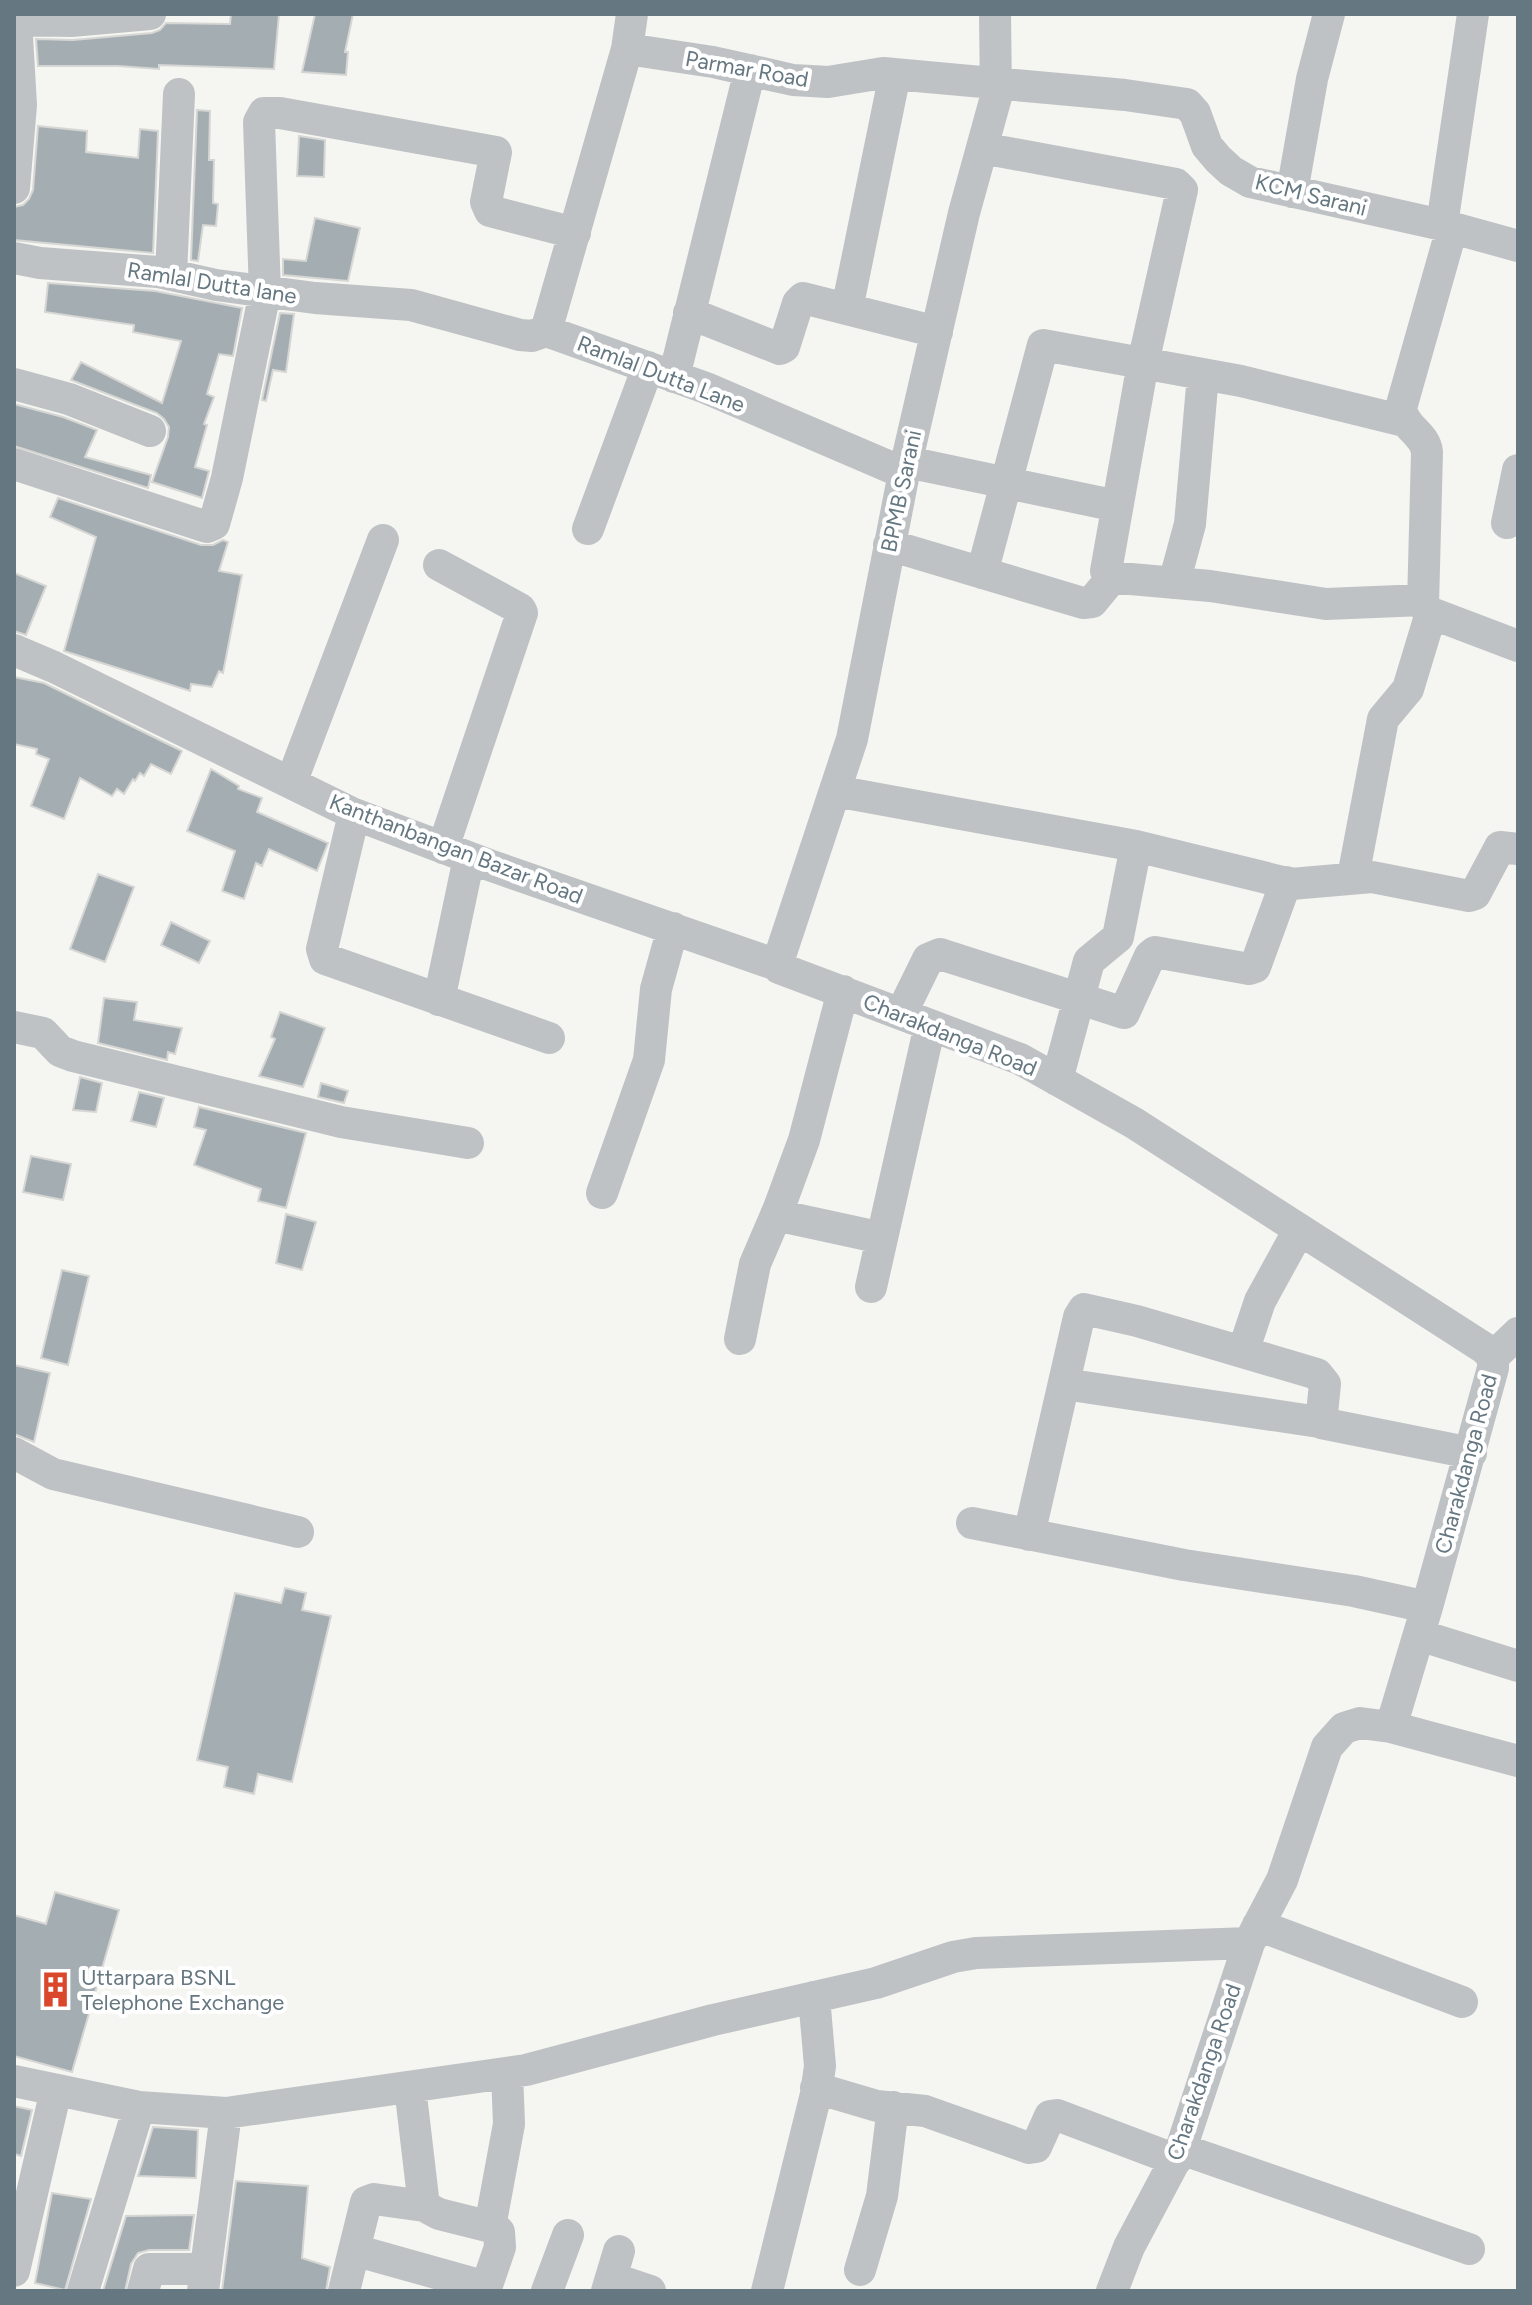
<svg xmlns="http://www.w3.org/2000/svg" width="1532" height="2305" font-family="Figtree,sans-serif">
<rect width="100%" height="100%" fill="#f5f5f1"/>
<path fill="#a4aeb2" stroke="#d6d6d4" stroke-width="2" d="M231,14H279L274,69L159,65V69L118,66H38L36,39L73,40L152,33L160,30L166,23L230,24Z
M315,14H353L345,52H348L346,75L302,72Z
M197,110L210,111L209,160H214L213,203L218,204L216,226L203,225L198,261L191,260Z
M38,126L87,131L86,152L138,158L140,129L158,131L153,253L14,240V207L23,205L29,199L33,190Z
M299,136L325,140L324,177L297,176Z
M315,218L360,228L348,281L283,275V259L306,261Z
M48,283L155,291L242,308L233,356L219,354L207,394L214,397L204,424L207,425L195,467L209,471L202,498L152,482L168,437L169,427L164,419L157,413L71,380L81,362L162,403L181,341L133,332L134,325L45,312Z
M280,313L294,314L286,372L273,370L266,401L262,400Z
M14,404L63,417L97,430L85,457L151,475L148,488L14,446Z
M58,498L201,545H213L223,540L228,542L219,571L242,575L223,673L219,671L212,687L191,684L190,691L64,651L96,537L50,517Z
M14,573L46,586L26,635L14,631Z
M14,677L44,683L182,751L171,774L151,764L144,776L140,773L135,781L133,779L124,794L117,789L112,796L80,778L64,819L31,806L49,759L36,754L37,749L14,744Z
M211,769L239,786L238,789L262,798L257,812L328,843L317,871L269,849L262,866L256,863L244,899L222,891L235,851L187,831Z
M98,874L134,887L105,962L70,949Z
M171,922L210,941L199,963L161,945Z
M104,998L137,1002L134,1020L182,1028L175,1054L168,1052L167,1060L98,1043Z
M280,1012L325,1028L303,1087L259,1076L275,1039L271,1037Z
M80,1077L102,1083L96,1112L73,1110Z
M321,1083L348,1091L344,1103L318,1097Z
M139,1092L164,1098L156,1127L131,1121Z
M199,1107L306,1133L286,1208L258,1201L261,1189L194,1165L206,1130L194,1127Z
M31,1156L71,1164L63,1200L23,1192Z
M286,1214L316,1222L302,1270L276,1263Z
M62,1270L89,1276L68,1365L41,1358Z
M14,1365L50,1373L34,1442L14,1434Z
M285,1588L306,1593L302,1610L331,1616L292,1782L258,1774L254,1794L224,1787L228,1767L197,1760L235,1593L281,1603Z
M55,1892L119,1910L72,2072L14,2056V1915L46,1924Z
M14,2106L32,2110L21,2156L14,2154Z
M153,2127L198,2130L196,2178L138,2176Z
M236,2181L308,2186L302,2258L330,2267L326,2291H222Z
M52,2193L91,2199L65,2290L35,2283Z
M194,2215L189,2250H149L138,2253L131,2264L125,2291H103L126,2216Z"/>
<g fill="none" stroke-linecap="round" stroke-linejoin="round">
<path stroke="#bec2c5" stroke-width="32" d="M70,14L71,21L150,14
M632,14L627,49L713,62L793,80L828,82L883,73L1125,95L1187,104L1195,113L1207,146L1218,159L1231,171L1250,182L1442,225L1518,246
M995,14L996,97L964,213L904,473L852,739L777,965L779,968L1020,1059L1134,1123L1484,1348L1493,1357V1368L1427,1607L1391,1727L1360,1723L1344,1728L1327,1747L1282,1880L1249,1943L1181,2149L1129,2247L1112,2291
M14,20L71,21
M982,148L1176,184L1182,190L1143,363L1106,571L1108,577L1210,586L1326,604L1423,600
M14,188L21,105L16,20
M1292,192L1312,79L1329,14
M1442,225L1473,14
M1452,228L1401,408C1403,428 1425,433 1427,452L1423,605L1431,613L1518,646
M14,258L40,263L158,272L216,285L315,298L411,305L520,335L532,336L546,331L706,388L904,473
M171,275L179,94
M847,309L895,74
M689,313L780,349L784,347L798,303L803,298L937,332
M546,331L627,49
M674,377L750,70
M14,384L69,399L150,431
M907,462L1117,506
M14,464L207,527L214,524L227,478L265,292L259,122L264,113H280L496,152L486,202L490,211L575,233
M1507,523L1518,470
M588,529L648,367
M889,545L1083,603L1092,602L1111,579
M439,565L520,609L522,613L443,848
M982,573L1043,345L1241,381L1404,421
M1174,583L1190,524L1203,375
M14,650L54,667L354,814L489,865L777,965
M291,783L383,540
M835,791L1136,846L1291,884L1372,877L1469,896L1475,894L1500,847L1518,849
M354,814L322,949L325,959L549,1038
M1353,877L1383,719L1408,689L1431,613
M439,1000L469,858
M901,1014L928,959L940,954L1124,1013L1150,956L1155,952L1249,969L1255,967L1286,882
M14,1027L43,1033L60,1051L73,1056L341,1122L468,1143
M1057,1080L1089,961L1118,937L1136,846
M602,1193L649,1060L656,989L673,928
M776,1215L882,1238
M871,1287L930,1025
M740,1339L755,1264L779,1208L804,1140L843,991
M1243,1352L1260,1301L1299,1230
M1493,1357L1518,1333
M1064,1384L1319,1422
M14,1453L53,1474L298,1532
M972,1523L1184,1565L1354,1591L1427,1607
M1029,1535L1079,1317L1084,1309L1137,1321L1317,1374L1325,1384L1321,1423L1471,1453
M1419,1635L1518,1666
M1391,1727L1518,1761
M1258,1925L1462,2002
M14,2081L139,2107L226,2113L526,2070L713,2020L876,1983L953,1957L976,1953L1249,1943
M410,2087L424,2206L439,2214L495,2228L499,2232L500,2247L485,2291
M816,2088L877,2106L925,2111L1029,2148L1036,2147L1050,2116L1057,2115L1176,2160
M1181,2149L1469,2249
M490,2227L509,2124L507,2073
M354,2250L486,2287
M860,2270L882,2196L893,2107
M14,2271L56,2090
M611,2278L650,2291
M83,2291L139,2107
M143,2291L149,2269H206
M203,2291L226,2113
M344,2291L366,2202L374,2199L424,2206
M547,2291L568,2235
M607,2291L619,2251
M767,2291L816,2094L820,2066L814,1997"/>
</g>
<defs>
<symbol id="building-bare" viewBox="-9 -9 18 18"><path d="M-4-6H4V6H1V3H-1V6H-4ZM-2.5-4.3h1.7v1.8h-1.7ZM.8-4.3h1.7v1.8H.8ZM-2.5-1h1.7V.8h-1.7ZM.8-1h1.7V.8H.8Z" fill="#db472b" stroke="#fff" stroke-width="2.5" paint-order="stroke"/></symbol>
</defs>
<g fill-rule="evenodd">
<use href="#building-bare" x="30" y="1964" width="51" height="51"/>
</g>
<g text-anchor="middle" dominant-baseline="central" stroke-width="8" stroke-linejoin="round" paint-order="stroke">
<g font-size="22" fill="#657781" stroke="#fff">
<text transform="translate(747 69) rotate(10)">Parmar Road</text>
<text transform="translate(1311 195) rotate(14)">KCM Sarani</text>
<text transform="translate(212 283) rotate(9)">Ramlal Dutta lane</text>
<text transform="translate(661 374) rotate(21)">Ramlal Dutta Lane</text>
<text transform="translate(901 491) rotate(-78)">BPMB Sarani</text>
<text transform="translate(456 849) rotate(21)">Kanthanbangan Bazar Road</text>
<text transform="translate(950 1035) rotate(22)">Charakdanga Road</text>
<text transform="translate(1466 1464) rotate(-75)">Charakdanga Road</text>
<text transform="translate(1204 2072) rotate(-71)">Charakdanga Road</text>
</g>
<g font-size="22" fill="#657781" stroke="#fff" text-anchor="start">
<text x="81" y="1977">Uttarpara BSNL<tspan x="81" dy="25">Telephone Exchange</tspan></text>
</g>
</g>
<rect width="1532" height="2305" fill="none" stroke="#657781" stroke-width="32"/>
</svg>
